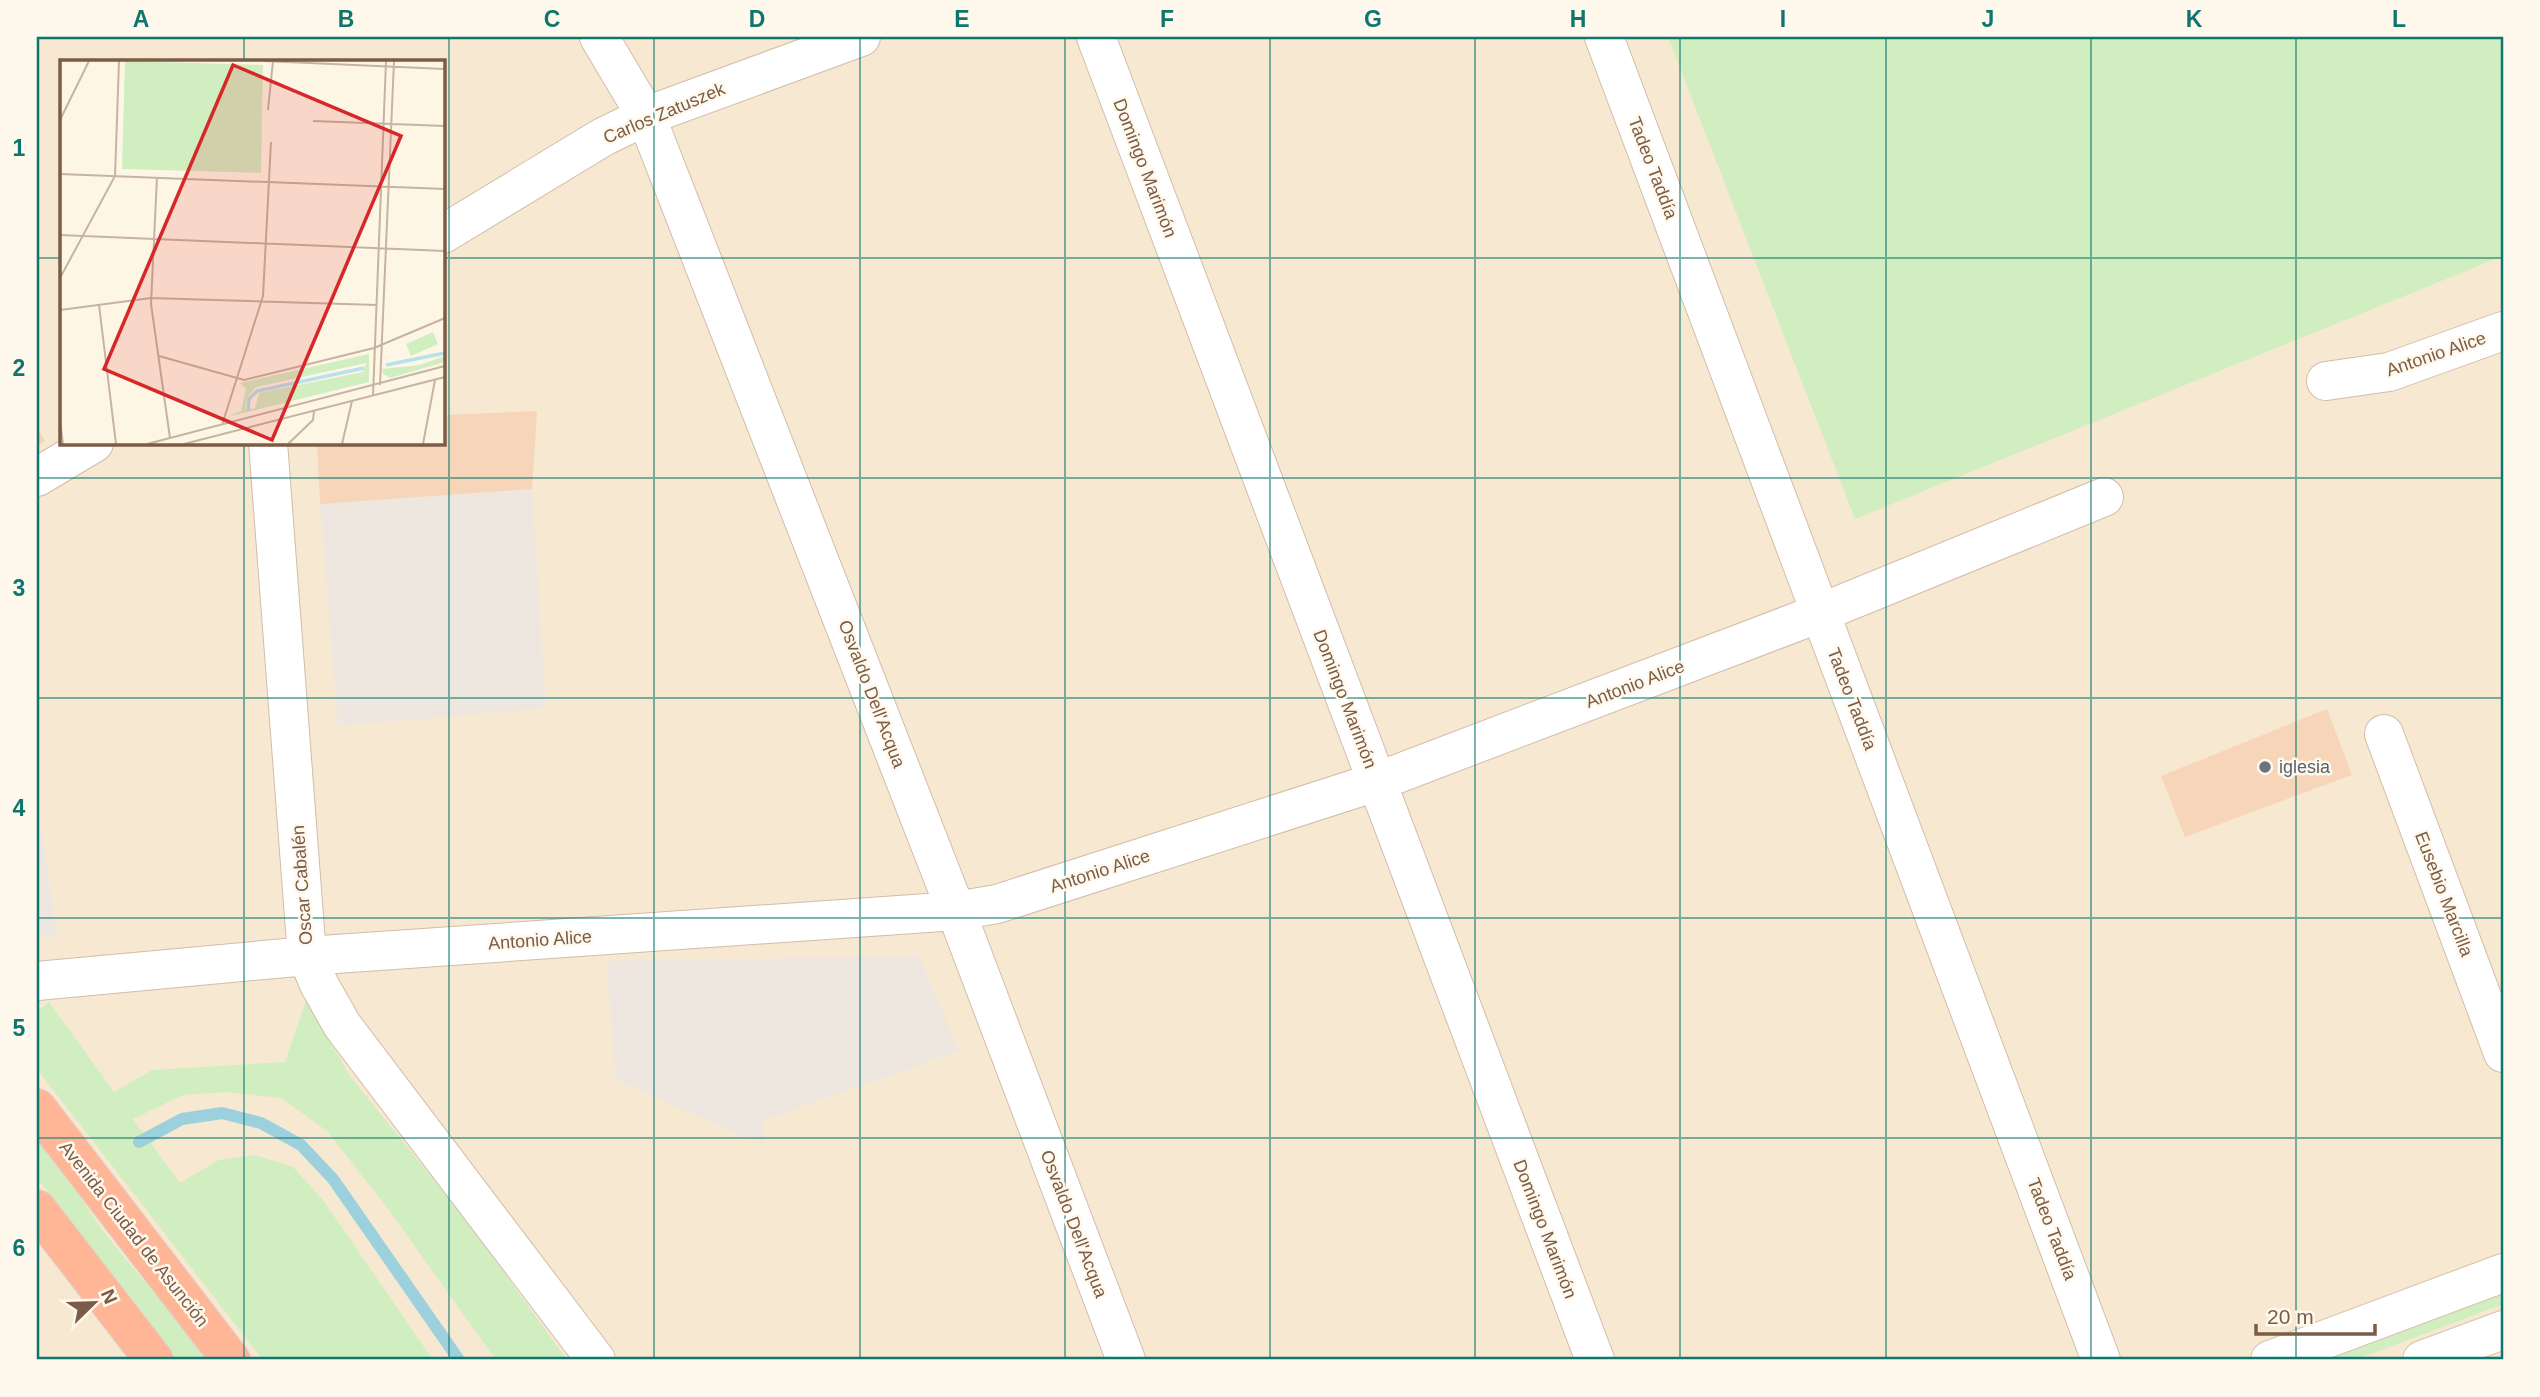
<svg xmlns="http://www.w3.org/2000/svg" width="2540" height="1397" font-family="Arial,sans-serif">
<rect width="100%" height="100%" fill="#fef6e5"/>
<path fill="#f7e8d2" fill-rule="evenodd" d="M37,37H2503V1360H37ZM61,61H443V443H61Z"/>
<path fill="#eee7df" d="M532,489L546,708L338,726L320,504Z
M37,796L57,937L37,936Z
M919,956L959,1051L764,1120V1145L616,1080L606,961Z"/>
<path fill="#d1eec1" d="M1668,37H2503V256L1855,519Z
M306,1000L350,1076L467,1221L567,1360H496L389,1210L327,1131L281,1098L226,1092L183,1095L133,1119L180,1183L219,1160L255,1155L293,1167L323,1200L433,1360H263L37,1069V1012L49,1002L114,1092L152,1070L285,1062Z
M37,1136C63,1166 81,1201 104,1232C138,1277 178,1316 211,1360H175L37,1178Z
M2503,1287V1304L2355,1360H2310Z"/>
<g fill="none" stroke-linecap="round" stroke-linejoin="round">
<path stroke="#9cd0dd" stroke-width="12" d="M139,1142L182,1119L222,1113L261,1123L301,1145L333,1179L459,1360"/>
</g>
<path fill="#f7d5b9" d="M537,411L532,489L320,504L317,443H443V415Z
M37,427L45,441L37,446Z
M2327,709L2352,775L2185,837L2161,776Z"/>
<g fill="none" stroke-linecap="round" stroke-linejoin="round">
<defs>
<path id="street" d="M599,37L646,116L956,911L1126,1360
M1096,37L1595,1360
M1604,37L2101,1360
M443,234L603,137L646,116L861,37
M2326,381L2389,372L2503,331
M268,443L307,956L319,984L342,1025L596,1360
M37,477L94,443
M2384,734L2503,1053
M37,981L307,956L956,911L997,904L1376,782L1820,613L2104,497"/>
<path id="secondary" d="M2270,1360L2503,1273
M2422,1360L2503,1330"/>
<path id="highway" d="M37,1108L231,1360
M37,1209L154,1360"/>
</defs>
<use href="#street" stroke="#d2bda9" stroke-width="40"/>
<use href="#secondary" stroke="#d8c0a9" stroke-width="40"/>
<use href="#highway" stroke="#ddd5cf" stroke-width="40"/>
<use href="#street" stroke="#fff" stroke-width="38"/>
<use href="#secondary" stroke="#fff" stroke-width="38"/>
<use href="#highway" stroke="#ffb696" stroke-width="38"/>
</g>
<path fill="none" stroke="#0f766e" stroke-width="2" stroke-opacity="0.55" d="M244,37V61M449,37V1360M654,37V1360M860,37V1360M1065,37V1360M1270,37V1360M1475,37V1360M1680,37V1360M1886,37V1360M2091,37V1360M2296,37V1360M37,258H61M443,258H2503M244,443V1360M37,478H2503M37,698H2503M37,918H2503M37,1138H2503"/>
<circle fill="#6b7280" stroke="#fff9ed" stroke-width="2.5" cx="2265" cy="767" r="7"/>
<g text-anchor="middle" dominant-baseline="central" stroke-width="5" stroke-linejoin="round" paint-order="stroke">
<g font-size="18" fill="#7b5c47" stroke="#fff9ed">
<text transform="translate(664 113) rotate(-23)">Carlos Zatuszek</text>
<text transform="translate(1145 168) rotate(69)">Domingo Marimón</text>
<text transform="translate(1653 168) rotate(69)">Tadeo Taddía</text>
<text transform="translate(2436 354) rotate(-19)">Antonio Alice</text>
<text transform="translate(1635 684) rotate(-21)">Antonio Alice</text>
<text transform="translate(872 694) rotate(69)">Osvaldo Dell'Acqua</text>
<text transform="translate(1345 699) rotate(69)">Domingo Marimón</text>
<text transform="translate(1852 699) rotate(69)">Tadeo Taddía</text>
<text transform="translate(1100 871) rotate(-18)">Antonio Alice</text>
<text transform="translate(302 885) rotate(-94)">Oscar Cabalén</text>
<text transform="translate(2444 894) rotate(69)">Eusebio Marcilla</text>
<text transform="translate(540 940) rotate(-4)">Antonio Alice</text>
<text transform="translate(1074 1224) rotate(69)">Osvaldo Dell'Acqua</text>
<text transform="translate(1545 1229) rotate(69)">Domingo Marimón</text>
<text transform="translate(2052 1229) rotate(69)">Tadeo Taddía</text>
<text transform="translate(134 1234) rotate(52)">Avenida Ciudad de Asunción</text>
</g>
<g font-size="18" fill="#5b616d" stroke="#fff9ed" text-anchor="start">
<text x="2279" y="767">iglesia</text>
</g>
</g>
<g transform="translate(60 60)">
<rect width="385" height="385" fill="#fef6e5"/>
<path d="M65,1L203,5L201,113L62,109ZM373,272L378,284L351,296L346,284ZM309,294V322L167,357L181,351L186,329L180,323ZM306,303L303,312L199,333L195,348L185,350L187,338L196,327ZM385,296V302L330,318L323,314L322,309L360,305Z" fill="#d1eec1" fill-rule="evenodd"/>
<path fill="none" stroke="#b7e1eb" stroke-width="3.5" d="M326,305L385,293M188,351L189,339L197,331L304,308"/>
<path fill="none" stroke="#c6b3a1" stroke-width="2" d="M204,1L385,9M208,50L213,1M0,60L29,1M253,61L385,66M0,114L385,129M97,117L91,244L110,378M0,175L385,191M0,218L55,116L59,1M39,245L56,384M0,250L91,238L317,245M99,296L184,320L314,288L385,258M320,325L334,1M313,336L326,1M0,361L3,384M162,365L203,236L211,82M87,384L385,306M124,384L385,317M228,384L253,360L254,351M282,384L292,341M363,384L375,320"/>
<path fill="#d62828" fill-opacity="0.15" stroke="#d62828" stroke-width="3.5" d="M173,5L341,76L212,380L44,309Z"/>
<rect width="385" height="385" fill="none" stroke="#7b5c47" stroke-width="3.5"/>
</g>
<rect width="2540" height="1397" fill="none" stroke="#fff9ed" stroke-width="77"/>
<g transform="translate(94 1303) rotate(67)" stroke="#fff9ed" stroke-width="5" paint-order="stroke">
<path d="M0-5L12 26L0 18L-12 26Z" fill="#7b5c47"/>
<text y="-10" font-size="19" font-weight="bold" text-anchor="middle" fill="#7b5c47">N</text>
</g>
<path d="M2256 1324v10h119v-10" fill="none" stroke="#7b5c47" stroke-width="3.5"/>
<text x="2267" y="1324" font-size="21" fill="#7b5c47" stroke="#fff9ed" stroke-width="5" paint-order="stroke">20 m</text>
<rect x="38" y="38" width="2464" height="1320" fill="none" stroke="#0f766e" stroke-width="2.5"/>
<g font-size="23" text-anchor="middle" font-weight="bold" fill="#0f766e">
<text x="141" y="27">A</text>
<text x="346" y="27">B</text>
<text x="552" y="27">C</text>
<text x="757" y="27">D</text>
<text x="962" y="27">E</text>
<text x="1167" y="27">F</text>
<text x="1373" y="27">G</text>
<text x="1578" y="27">H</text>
<text x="1783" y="27">I</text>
<text x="1988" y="27">J</text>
<text x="2194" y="27">K</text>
<text x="2399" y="27">L</text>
<text x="19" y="156">1</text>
<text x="19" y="376">2</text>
<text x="19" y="596">3</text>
<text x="19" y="816">4</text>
<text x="19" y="1036">5</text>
<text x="19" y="1256">6</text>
</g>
</svg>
